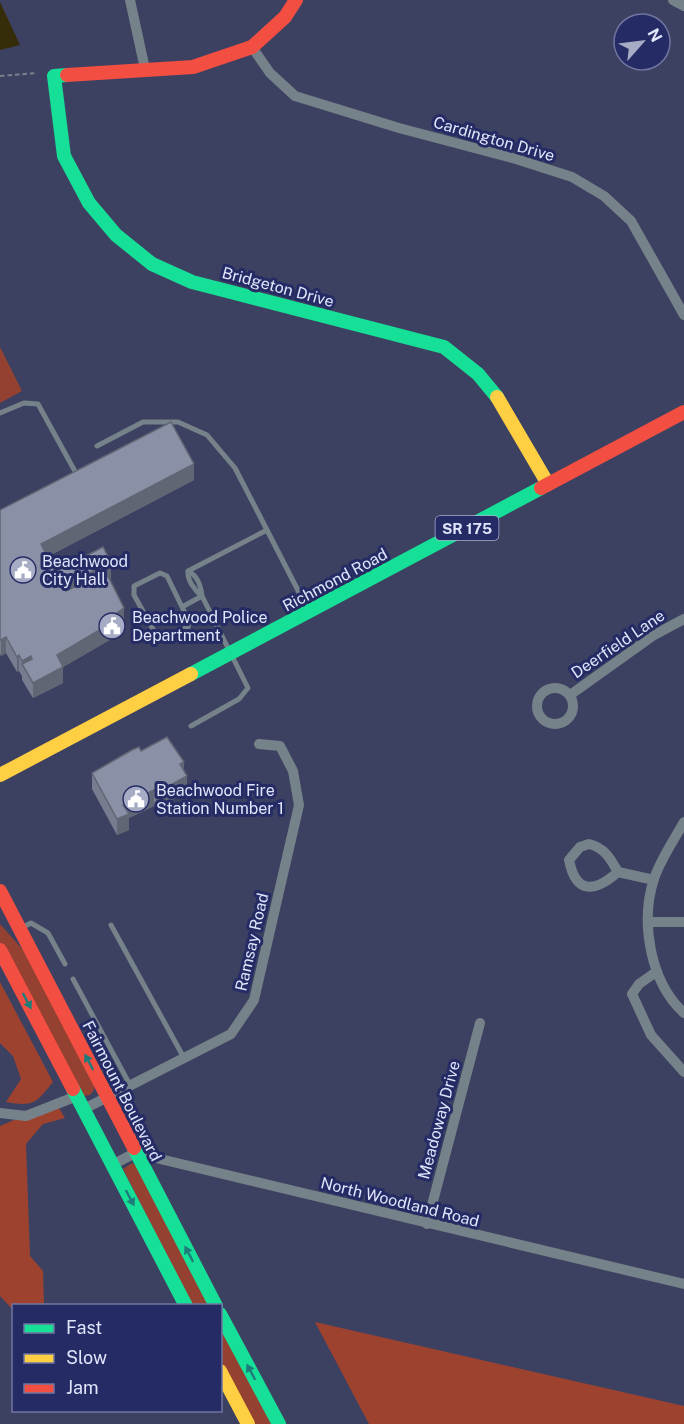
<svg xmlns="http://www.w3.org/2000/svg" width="684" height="1424" font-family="'Public Sans',sans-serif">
<rect width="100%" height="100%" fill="#3d4161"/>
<path fill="#944132" d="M0,347L22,391L0,403Z
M0,924L24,951L94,1084V1090L90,1095L83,1096L79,1092L0,943Z
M132,1163L138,1167L211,1305H192L123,1169Z
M220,1324L273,1424H254L221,1360Z"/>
<path fill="#9e4230" d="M0,982L53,1082C36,1103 34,1107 6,1102L21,1079L13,1056L0,1043Z
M59,1108L65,1118L43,1124L26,1144L30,1256L43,1271L44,1304L14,1306L13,1310L0,1296V1126L23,1116Z
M315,1322L684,1406V1424H369Z"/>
<path fill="#352c09" d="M0,2L20,45L0,50Z"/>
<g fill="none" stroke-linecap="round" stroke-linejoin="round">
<path stroke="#7a828e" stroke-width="2" stroke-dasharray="4.5 3" stroke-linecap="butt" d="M0,76L36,73"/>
<path stroke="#768289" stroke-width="5" d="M0,413L24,403L38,404L77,475
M97,446L143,422H178L207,435L235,468L267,530
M188,571L267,530L307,608
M188,571C198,576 201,586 202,596
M188,571C187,580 195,591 202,596
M182,607L189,621L188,627L159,640L134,595V586L160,573L167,576L182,607L202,596L248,688L239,699L191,726
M111,925L184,1058
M21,928L31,923L48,933L65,964
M73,979L130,1085"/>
<path stroke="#768289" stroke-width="10" d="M130,0L145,69
M673,0L684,6
M252,47L270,73L295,96L399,128L516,159L572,177L604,196L631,221L684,315
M537 706a18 18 0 1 1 36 0a18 18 0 1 1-36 0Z
M570,695L654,635L684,619
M684,822C674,840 660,860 654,879C640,922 650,982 684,1013
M589,844C605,848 610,858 618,872C595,892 576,895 569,860L580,847Z
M618,872L654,880
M648,922H684
M656,972L639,984L632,994L651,1035L684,1072
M84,1109L231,1034L254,1000L299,805L293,771L280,746L259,744
M0,1113L26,1116L77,1096
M112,1165L135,1153L684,1284
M427,1224L480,1023"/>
<path stroke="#16e098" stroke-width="14" d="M67,75L54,76L64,156L89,203L116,235L152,264L192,282L444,347L478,374L497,397
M191,674L541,488
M73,1089L186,1306
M134,1148L216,1306
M220,1314L279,1424"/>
<path stroke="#ffcf43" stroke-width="14" d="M497,397L548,484
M0,775L191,674
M220,1371L248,1424"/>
<path stroke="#f24e42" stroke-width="14" d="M67,75L193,67L252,47L285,17L296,0
M541,488L684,412
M0,891L134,1148
M0,950L73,1089"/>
</g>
<path fill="#777d8f" d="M194,480L47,557L55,572L111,578L110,579L124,624L120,627V634L63,667V683L33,698L22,680V676L19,671L17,672L6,653L1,656L0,654V510Z
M141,751L184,771L187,792L156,808L154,806L129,818V830L117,835L92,789V773Z"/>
<path fill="#616674" d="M194,464V480L41,560V544Z
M111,562V578L64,602V586Z
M124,608V624L120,627V634L63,667V683L33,698V683L57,655Z
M6,637V653L1,656V640Z
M19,655V671L17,672V657Z
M31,656V672L22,664V661Z
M184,762V777L187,776V792L156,808V793L180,764Z
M154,790V806L129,818V830L117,835V819L123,805Z"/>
<path fill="#8a91a6" stroke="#616674" stroke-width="1.5" d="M171,422L194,464L41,544L55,572L103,547L111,562L64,586L66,591L104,573L109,578L124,608L117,613L120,618L57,655L63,667L33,683L22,664L32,659L31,656L22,661L19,655L17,657L6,637L1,640L0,638V510Z
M167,737L184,762L180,764L187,776L156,793L154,790L123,805L129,814L117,819L92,773L132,750L139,747L141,751Z"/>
<defs><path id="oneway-solid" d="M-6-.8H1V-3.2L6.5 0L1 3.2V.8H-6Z" transform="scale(1.5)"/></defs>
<g fill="#1e7c7b">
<use href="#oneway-solid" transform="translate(27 1001) rotate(62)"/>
<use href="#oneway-solid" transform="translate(89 1062) rotate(-118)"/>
<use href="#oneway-solid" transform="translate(130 1198) rotate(62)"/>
<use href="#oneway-solid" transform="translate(189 1254) rotate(-118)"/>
<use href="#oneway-solid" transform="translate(251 1372) rotate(-118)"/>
</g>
<defs>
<symbol id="civic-disc" viewBox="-11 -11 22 22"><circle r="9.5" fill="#a7acc5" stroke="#252b64"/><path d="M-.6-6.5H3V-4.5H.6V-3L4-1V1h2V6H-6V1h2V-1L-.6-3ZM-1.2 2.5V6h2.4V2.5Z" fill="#fff"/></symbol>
</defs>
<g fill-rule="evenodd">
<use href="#civic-disc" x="8" y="555" width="30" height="30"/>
<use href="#civic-disc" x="97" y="611" width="30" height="30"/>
<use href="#civic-disc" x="121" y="784" width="30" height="30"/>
</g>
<g text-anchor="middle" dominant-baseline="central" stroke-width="6" stroke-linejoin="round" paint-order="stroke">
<rect fill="#252b64" stroke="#a8adce" stroke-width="1.5" x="435.5" y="516" width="63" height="24" rx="4.5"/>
<g font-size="15" font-weight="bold" fill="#e0e5fb">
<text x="467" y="528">SR 175</text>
</g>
<g font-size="16" fill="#e0e5fb" stroke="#252b64">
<text transform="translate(494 139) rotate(16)">Cardington Drive</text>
<text transform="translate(278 287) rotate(15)">Bridgeton Drive</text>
<text transform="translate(335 580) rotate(-28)">Richmond Road</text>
<text transform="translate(618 644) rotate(-34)">Deerfield Lane</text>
<text transform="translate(252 942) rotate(-77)">Ramsay Road</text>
<text transform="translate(122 1091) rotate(63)">Fairmount Boulevard</text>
<text transform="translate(439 1120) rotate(-75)">Meadoway Drive</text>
<text transform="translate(400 1202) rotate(14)">North Woodland Road</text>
</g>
<g font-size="16" fill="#e0e5fb" stroke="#252b64" text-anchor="start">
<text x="42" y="561">Beachwood<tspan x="42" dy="18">City Hall</tspan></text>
<text x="132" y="617">Beachwood Police<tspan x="132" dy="18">Department</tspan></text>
<text x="156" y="790">Beachwood Fire<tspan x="156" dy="18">Station Number 1</tspan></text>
</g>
</g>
<rect x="12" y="1304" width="210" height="108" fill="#252b64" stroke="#7075a0" stroke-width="1.5"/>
<rect x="24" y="1324" width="30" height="9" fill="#16e098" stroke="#7075a0" stroke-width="1.5"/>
<text x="66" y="1334" font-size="18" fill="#e0e5fb">Fast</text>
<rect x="24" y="1354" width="30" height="9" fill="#ffcf43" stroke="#7075a0" stroke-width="1.5"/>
<text x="66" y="1364" font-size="18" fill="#e0e5fb">Slow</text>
<rect x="24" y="1384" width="30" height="9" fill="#f24e42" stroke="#7075a0" stroke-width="1.5"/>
<text x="66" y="1394" font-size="18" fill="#e0e5fb">Jam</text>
<g transform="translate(642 42) rotate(62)"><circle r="28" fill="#252b64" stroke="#7075a0" stroke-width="1.5"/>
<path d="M0-4.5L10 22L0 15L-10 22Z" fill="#a7acc5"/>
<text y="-9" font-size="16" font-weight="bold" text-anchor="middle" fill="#e0e5fb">N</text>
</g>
</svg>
